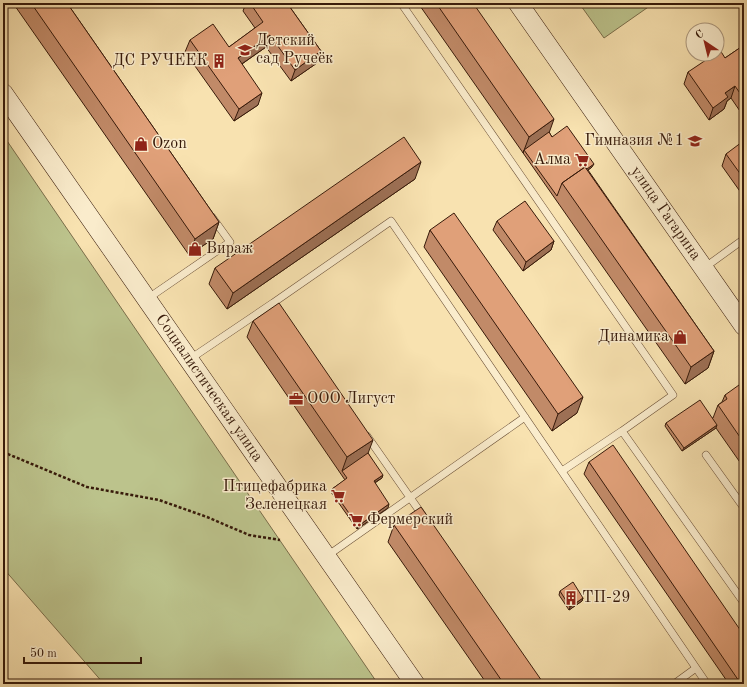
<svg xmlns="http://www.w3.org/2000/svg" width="747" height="687" font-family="'Old Standard TT',serif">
<rect width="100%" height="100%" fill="#f8e2b0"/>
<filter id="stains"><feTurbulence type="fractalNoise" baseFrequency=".005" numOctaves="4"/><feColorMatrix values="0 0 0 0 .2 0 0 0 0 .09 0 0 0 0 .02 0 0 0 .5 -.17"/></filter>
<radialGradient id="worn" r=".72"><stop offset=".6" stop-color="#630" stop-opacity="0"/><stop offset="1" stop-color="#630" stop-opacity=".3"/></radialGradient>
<path fill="#bcc38c" stroke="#7a6e4b" d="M579,3H654L604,38Z
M3,135L378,684H104L3,568Z"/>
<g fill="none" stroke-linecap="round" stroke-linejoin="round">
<defs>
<path id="service" d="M401,3L673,395L622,431
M704,268L744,239
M147,299L230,242L212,217
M280,313L273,303L391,221L707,684
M190,359L273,303
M367,436L423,516
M706,455L744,508
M562,471L622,431L744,603
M327,556L525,417
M3,679L7,684
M674,684L696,668"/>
<g id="secondary">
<path id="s1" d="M518,3L744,326"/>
<path id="s2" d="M3,93L415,684"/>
</g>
</defs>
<use href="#service" stroke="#674c34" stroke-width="8"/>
<use href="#secondary" stroke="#371a0a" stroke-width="20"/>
<path stroke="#371a0a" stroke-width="2.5" stroke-dasharray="3 2" stroke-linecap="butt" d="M3,452L87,487L159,500L207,517L249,535L280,540"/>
<use href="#service" stroke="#faeccc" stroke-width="7"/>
<use href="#secondary" stroke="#faeccc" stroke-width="19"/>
</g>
<path fill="#c18a68" stroke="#371a0a" d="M16,3H67L219,222L213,239L189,255L15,6Z
M246,3H287L321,51L317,63L291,81L266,47L242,64L258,105L234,121L185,52L190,40L229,47L255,28L243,11Z
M418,3H473L549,132L552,137L592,167L588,170L714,351L708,368L685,384Z
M744,45V117L731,98L727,101L724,109L709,120L684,84L688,72L725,58Z
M744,145V197L722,166L726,154Z
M415,179L227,309L209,284L215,268Z
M497,221L554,241L551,250L523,271L493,230Z
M430,230L577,413L552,431L424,247Z
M253,321L368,453L382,478L375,483L388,508L357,529L331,492L332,489L345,480L247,337Z
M744,393V468L716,428L682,451L665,426L666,423L713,418L718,405L722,402L725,395Z
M589,462L743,634L744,684H729L584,474Z
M394,525L544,684H487L388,542Z
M560,591L583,598L582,601L569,610L559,595Z"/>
<path fill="#9d7055" stroke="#371a0a" d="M270,35L266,47L233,70L238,58Z
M321,51L317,63L291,81L295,70Z
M735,86L731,98L727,101L724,109L709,120L713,108L725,93Z
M262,93L258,105L234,121L239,109Z
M554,119L548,136L524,150L523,153L529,137Z
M421,162L415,179L227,309L233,293Z
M594,164L592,167L576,179L577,175Z
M219,222L213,239L189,255L195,239Z
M554,241L551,250L523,271L526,262Z
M714,351L708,368L685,384L691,367Z
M583,397L577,413L552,431L558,414Z
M717,425L716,428L682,451L684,448Z
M373,440L367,456L342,471L347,457Z
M383,475L382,478L372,484L374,481Z
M389,504L388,508L357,529L358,526Z
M583,598L582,601L569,610L570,607Z"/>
<path fill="#e0a079" stroke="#371a0a" d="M31,3H67L219,222L195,239Z
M250,3H287L321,51L295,70L270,35L238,58L262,93L239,109L190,40L213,24L229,47L263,22Z
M436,3H473L554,119L529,137Z
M744,45V99L735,86L725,93L728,97L713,108L688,72L715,54H717V52L720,50L725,58Z
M567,126L594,164L587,169L585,167L562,183L557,196L524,150L549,132L552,137Z
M404,137L421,162L233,293L215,268Z
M742,142L744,145V179L726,154Z
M585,167L714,351L691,367L562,183Z
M525,201L554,241L526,262L497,221Z
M454,213L583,397L558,414L430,230Z
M279,303L373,440L347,457L253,321Z
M739,385L744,393V443L718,405L727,399L725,395Z
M700,400L717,425L684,448L666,423Z
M613,445L743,634L744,633V684H741L589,462Z
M368,453L383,475L374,481L389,504L358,526L332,489L347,478L342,471Z
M421,507L544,684H504L394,525Z
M573,582L583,598L570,607L560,591Z"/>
<defs>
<symbol id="school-bare" viewBox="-9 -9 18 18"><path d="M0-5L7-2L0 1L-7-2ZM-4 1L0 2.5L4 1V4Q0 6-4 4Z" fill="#8f2418" stroke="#faeccc" stroke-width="2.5" paint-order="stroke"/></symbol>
<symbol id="building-bare" viewBox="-9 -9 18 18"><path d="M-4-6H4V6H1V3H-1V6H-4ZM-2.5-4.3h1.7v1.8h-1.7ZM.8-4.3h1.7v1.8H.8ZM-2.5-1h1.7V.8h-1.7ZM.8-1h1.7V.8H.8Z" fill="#8f2418" stroke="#faeccc" stroke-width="2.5" paint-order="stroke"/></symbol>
<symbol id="shop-bare" viewBox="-9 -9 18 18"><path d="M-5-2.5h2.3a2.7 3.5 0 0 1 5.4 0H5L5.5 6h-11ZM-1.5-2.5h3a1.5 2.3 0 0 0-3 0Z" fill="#8f2418" stroke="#faeccc" stroke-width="2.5" paint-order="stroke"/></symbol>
<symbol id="supermarket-bare" viewBox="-9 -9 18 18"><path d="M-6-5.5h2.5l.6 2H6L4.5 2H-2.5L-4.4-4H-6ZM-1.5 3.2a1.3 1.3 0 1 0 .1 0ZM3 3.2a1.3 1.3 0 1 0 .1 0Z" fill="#8f2418" stroke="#faeccc" stroke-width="2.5" paint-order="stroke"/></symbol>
<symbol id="office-bare" viewBox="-9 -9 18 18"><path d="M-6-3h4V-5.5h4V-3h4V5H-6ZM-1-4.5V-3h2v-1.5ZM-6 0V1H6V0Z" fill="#8f2418" stroke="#faeccc" stroke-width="2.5" paint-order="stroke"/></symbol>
</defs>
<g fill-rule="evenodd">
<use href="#school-bare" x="235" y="40" width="20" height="20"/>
<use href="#building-bare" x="209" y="51" width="20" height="20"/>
<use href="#school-bare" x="685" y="131" width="20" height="20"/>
<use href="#shop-bare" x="131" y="134" width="20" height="20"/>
<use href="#supermarket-bare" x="572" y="150" width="20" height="20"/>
<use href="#shop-bare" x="185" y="239" width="20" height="20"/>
<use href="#shop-bare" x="670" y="327" width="20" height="20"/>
<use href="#office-bare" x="286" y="389" width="20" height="20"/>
<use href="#supermarket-bare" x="328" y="486" width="20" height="20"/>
<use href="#supermarket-bare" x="346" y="510" width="20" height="20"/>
<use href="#building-bare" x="561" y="588" width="20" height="20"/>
</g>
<g text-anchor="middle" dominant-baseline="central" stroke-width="3" stroke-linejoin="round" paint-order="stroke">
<g font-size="16" fill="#371a0a" stroke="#faeccc" text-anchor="start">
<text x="256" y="41">Детский<tspan x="256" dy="18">сад Ручеёк</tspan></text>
<text x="208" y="61" text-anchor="end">ДС РУЧЕЕК</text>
<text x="684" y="141" text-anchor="end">Гимназия №1</text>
<text x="152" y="144">Ozon</text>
<text x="571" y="160" text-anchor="end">Алма</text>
<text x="206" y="249">Вираж</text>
<text x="669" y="337" text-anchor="end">Динамика</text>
<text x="307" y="399">ООО Лигуст</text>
<text x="327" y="487" text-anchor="end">Птицефабрика<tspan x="327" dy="18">Зеленецкая</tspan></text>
<text x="367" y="520">Фермерский</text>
<text x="582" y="598">ТП-29</text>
</g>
<g font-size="16" fill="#371a0a" stroke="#faeccc">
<text stroke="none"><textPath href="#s1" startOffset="257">улица Гагарина</textPath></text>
<text stroke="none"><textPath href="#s2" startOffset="360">Социалистическая улица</textPath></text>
</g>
</g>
<rect width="747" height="687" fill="none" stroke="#f8e2b0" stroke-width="16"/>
<rect x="4" y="4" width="739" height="679" fill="none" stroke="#371a0a" stroke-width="2"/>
<rect x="8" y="8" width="731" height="671" fill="none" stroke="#371a0a"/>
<g transform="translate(705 42) rotate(325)"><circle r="19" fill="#faeccc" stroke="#ac987e"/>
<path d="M0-3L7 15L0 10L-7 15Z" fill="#8f2418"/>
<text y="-6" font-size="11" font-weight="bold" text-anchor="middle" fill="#371a0a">С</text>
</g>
<path d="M24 657v6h117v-6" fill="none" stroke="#371a0a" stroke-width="2"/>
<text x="30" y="657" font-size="12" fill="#371a0a" stroke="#faeccc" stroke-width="3" paint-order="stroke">50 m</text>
<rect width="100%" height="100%" filter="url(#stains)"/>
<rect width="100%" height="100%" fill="url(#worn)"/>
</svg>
